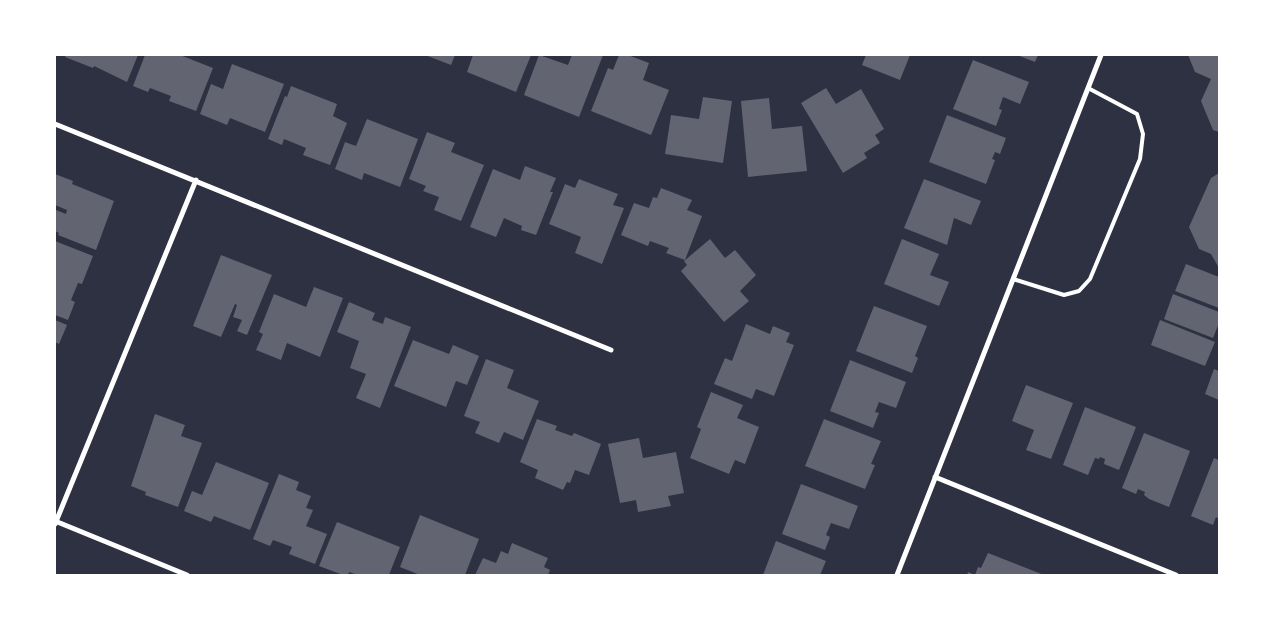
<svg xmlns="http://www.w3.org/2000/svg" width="1274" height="630" font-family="'Alegreya Sans',sans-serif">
<rect width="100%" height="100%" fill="#2d3142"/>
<path fill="#626471" d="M66,55H138L127,82L94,66L93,68L65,57Z
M145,55H180L213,68L196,111L169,101L171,96L150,88L148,92L133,86Z
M425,55H455L451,65Z
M473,55H531L516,92L467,72Z
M539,55L568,65L572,55H603L579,117L524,95Z
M619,55H628L649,63L643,80L669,90L651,135L591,111L608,68L613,70Z
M866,55H910L900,80L862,65Z
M1017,55H1038L1035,62Z
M1188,55H1219V132L1213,130L1201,101L1211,79L1195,72Z
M973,60L1029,82L1020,104L1003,97L999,109L1002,110L996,126L953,109Z
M232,64L284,84L265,132L230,118L227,125L200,114L211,84L223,89Z
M291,86L337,104L333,116L347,123L330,165L303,155L306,148L284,139L282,145L268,139L285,96L287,97Z
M826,88L836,104L861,89L884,129L875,135L880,143L864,153L867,158L843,173L801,103Z
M703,97L732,101L723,163L665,154L671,115L699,119Z
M769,98L772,129L802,126L807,171L748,177L741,101Z
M947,115L1006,138L1000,154L995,152L992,159L995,160L986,184L929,162Z
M367,119L418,139L400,187L364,173L362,180L335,169L345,142L356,146Z
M427,132L455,143L451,152L484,165L461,221L434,210L439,197L423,191L426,186L409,179Z
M525,166L556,178L550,192H553L536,235L521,230L522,226L504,218L496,237L470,227L493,169L520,180Z
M1219,173V268L1211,254L1199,249L1189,227L1211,178Z
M55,174L73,181L72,184L114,201L96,250L58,235L59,233L55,231L56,210L66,214L67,210L55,205Z
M579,179L618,194L613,205L624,208L602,264L575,253L581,237L549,224L565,184L575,188Z
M924,179L981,201L971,225L954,218L947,245L904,228Z
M661,188L692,200L687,210L702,216L685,260L666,253L669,248L650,241L648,246L621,235L634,203L649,208L653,197L657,198Z
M710,239L725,258L735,250L756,275L740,291L749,301L724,322L681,271L687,265L684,261Z
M902,239L939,254L930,275L949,282L939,306L884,284Z
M55,241L93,256L82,284L78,283L71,300L75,302L68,320L55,315Z
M221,255L272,275L247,335L237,331L242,320L233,317L237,305L235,304L221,337L193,326Z
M1186,264L1219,277V308L1175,291Z
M314,287L343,298L320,357L287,343L281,360L256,350L263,334L259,332L274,294L306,307Z
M1173,294L1219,312V323L1213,338L1164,319Z
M349,302L375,313L372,320L383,324L385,317L411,327L380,408L356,398L366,374L350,368L359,341L337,332Z
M874,306L927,326L915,356L918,358L912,373L856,351Z
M55,320L67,325L59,344L55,342Z
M1160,320L1215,342L1205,366L1151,345Z
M746,324L770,334L773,326L790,333L786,342L794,345L774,396L756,389L752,399L714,384L725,358L732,361Z
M413,340L449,354L453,345L479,356L467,385L456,381L446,407L394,386Z
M486,359L514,370L507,388L539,401L523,440L504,432L499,443L475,433L480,422L464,416Z
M850,360L906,382L896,408L879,402L875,412L879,413L873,428L830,411Z
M1214,369L1219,371V400L1205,394Z
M1026,385L1073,403L1051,459L1026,450L1034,430L1012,421Z
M711,392L743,405L737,418L759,427L745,464L735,460L729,474L690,458L701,429L697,427Z
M1085,407L1136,427L1119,470L1104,464L1105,459L1100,457L1099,459L1095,458L1088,475L1063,465Z
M155,414L185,425L181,436L202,443L178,507L145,495L146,492L131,486Z
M537,419L557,426L555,430L572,436L574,433L601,444L589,475L575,470L570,483L567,482L563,490L535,478L538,470L520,462Z
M824,419L881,441L871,464L875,465L865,489L805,466Z
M1144,433L1190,451L1169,507L1149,499L1144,495L1145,492L1138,489L1136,494L1122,488Z
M639,438L643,458L676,452L684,493L668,496L671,506L638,512L636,500L620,503L608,444Z
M1214,458L1219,460V519L1216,517L1213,525L1191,516Z
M216,462L269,483L250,530L214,516L211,522L184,511L192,491L202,495Z
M279,474L299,482L296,490L311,496L306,508L313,510L306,526L327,534L315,564L289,554L292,547L273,540L270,546L253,539Z
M801,484L858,506L849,529L831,523L826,535L830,537L825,550L782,534Z
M420,515L479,539L465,575H420L400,567Z
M337,522L400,547L389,575H358L349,572L348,575H343L319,566Z
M776,541L826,561L820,575H763Z
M512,543L548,558L544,567L550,570L548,575H475L483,558L496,563L501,551L508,554Z
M988,553L1044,575H967L968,572L975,575L978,567L981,568Z"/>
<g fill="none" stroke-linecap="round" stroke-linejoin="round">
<path stroke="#fff" stroke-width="4" d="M1013,279L1064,295L1079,291L1090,279L1140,159L1143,134L1137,114L1088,88"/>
<path stroke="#fff" stroke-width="5" d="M55,124L611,350
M935,477L1176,575
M55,521L187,575
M55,524L196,180
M897,575L1101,55"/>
</g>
<rect width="1274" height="630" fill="none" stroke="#ffffff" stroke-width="112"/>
</svg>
